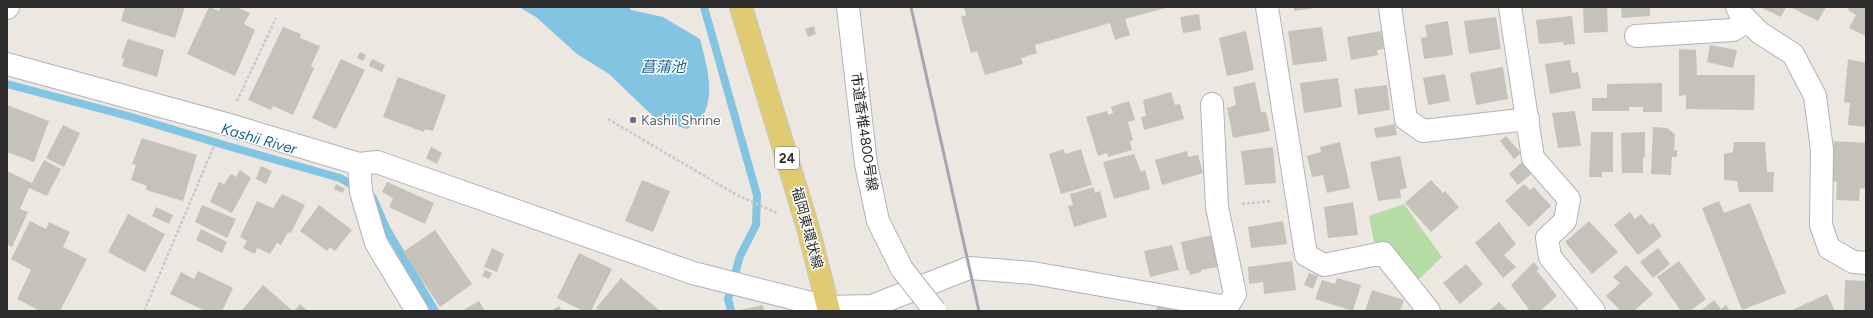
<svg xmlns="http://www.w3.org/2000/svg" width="1873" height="318" font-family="Figtree,'Noto Sans JP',sans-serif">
<rect width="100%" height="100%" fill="#ece8e1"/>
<path fill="#b5dca5" d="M1404,204L1442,257L1418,280L1386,244L1374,242L1369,216Z"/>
<path fill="#82c4e1" d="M519,7H629L631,10L663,17L700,39C706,63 715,91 704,114C701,120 692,125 687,129L656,119L609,74L577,54L536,17Z"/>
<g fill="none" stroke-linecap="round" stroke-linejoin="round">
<path stroke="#82c4e1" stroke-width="8" d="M704,7L757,195L756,225L740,256L728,299L731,311
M7,84L128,116L231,147L340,178L358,188
M373,198L386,228L435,311"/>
</g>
<path fill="#c5c2bc" d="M125,7H185L175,38L121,21Z
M209,7L219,11L220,7H236L250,13L244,24L255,30L235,76L187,54Z
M964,7H1164L1165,8L1125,19L1130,35L1115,40L1110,23L1035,45L1037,53L1021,58L1023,64L985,75L977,51L971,53L961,17L966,15Z
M1294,7H1315V8L1294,11Z
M1583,7H1607L1608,32L1584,33Z
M1621,7H1650V16L1622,18Z
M1760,7H1786L1781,17Z
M1790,7H1826L1818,21Z
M1849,7H1866V36L1849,28L1856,15L1848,10Z
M1199,14L1201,30L1183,33L1180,17Z
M1572,16L1575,44L1564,45L1563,42L1539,44L1536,20Z
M1496,17L1501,49L1469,54L1464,21Z
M1448,21L1453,55L1424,59L1421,38L1427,37L1425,25Z
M814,26L816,34L808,37L805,29Z
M283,27L301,34L300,38L320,46L311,66L314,68L293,115L273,106L271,110L248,100Z
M1322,27L1327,61L1293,65L1288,31Z
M1246,31L1254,70L1227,76L1219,38Z
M1381,31L1384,49L1377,50L1378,55L1351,60L1347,37Z
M128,39L164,50L157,77L122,66L124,59L121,58Z
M1710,45L1737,50L1733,68L1707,62Z
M1679,49L1696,50L1697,75H1755L1754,110L1686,109V95L1679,96Z
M360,52L366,55L363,61L357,58Z
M341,59L365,70L336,129L312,118Z
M372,59L385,65L382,72L369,66Z
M1848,59L1866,63V127L1848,125L1850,103L1844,102Z
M1570,60L1572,73L1578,72L1581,88L1550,94L1545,64Z
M1503,67L1508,99L1476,105L1470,73Z
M1445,74L1450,101L1428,105L1423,78Z
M398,77L446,95L433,131L425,129L424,132L383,117Z
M1338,78L1342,107L1304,113L1300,83Z
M1255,82L1261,112H1266L1270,131L1233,138L1227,108L1236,105L1233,87Z
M1662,83V112H1643V107H1629V111H1592V98H1607V84Z
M1387,85L1390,110L1358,115L1354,89Z
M1171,92L1175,105L1180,104L1184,119L1144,130L1141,117L1146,116L1143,100Z
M1129,101L1135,120L1128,122L1133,140L1130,141L1132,150L1108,157L1107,153L1098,156L1086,117L1107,111L1108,115L1113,113L1111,107Z
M7,105L49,121L34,162L7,152Z
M1575,111L1581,146L1558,148L1552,113Z
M1395,124L1397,135L1376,138L1374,128Z
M63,125L80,133L64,167L46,158Z
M1653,127L1667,128L1675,134L1674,150H1677V157H1672L1671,175L1651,174Z
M1591,132H1613V172H1602V177H1589Z
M1645,132V157H1643V173H1622L1621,133Z
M1506,136L1521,153L1514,159L1500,141Z
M142,138L197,155L183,201L146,190L147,186L131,180L136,165L132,164Z
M1834,141L1866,143V189L1860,188L1859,201L1836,200L1837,182L1831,181Z
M1340,142L1350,188L1327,193L1323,175L1312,177L1307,156L1321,152L1320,147Z
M1734,142H1765L1767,172H1774L1773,192H1739L1737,181L1724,180V154L1733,152Z
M431,147L442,153L437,164L426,158Z
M1273,147L1276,183L1245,185L1241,151Z
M1064,149L1065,154L1081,149L1092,185L1061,194L1049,154Z
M1187,151L1188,157L1198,155L1203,173L1162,185L1155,160Z
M1134,154L1141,172L1145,170L1150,189L1114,199L1103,162Z
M1400,156L1407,188L1400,190L1401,198L1378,201L1370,162Z
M1525,159L1535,171L1518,185L1509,174Z
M44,160L61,169L47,196L29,188L20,209L28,212L12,247L7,244V171L32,183Z
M261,166L272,171L266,184L256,179Z
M240,170L251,178L232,213L210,202L219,182L224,184L231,174L236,177Z
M642,180L670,191L653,232L625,221Z
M1431,180L1443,193L1445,191L1459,207L1431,232L1405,203Z
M387,182L434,203L425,224L389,207L393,198L382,192Z
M336,184L345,189L342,193L334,189Z
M1524,184L1530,190L1534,187L1551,206L1529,227L1505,201Z
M1094,187L1095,193L1100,191L1107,217L1074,227L1068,206L1073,205L1070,194Z
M282,194L305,205L291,233L288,232L281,245L277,243L270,254L257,248L255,254L243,248L247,241L240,237L257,201L273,208Z
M1719,201L1724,213L1750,203L1786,293L1742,310L1702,208Z
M1353,202L1358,235L1328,238L1324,207Z
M202,205L236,219L227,238L195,222Z
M319,205L352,230L335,251L330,247L327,251L300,231Z
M156,207L173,215L169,224L152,216Z
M1630,212L1635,219L1641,214L1650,225L1653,223L1662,236L1638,255L1614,225Z
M128,214L165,234L145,272L108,252Z
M30,221L46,229L49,222L70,232L63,247L87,259L60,311H40L17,299L31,270L11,259Z
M1283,221L1287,244L1251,248L1248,227Z
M1589,221L1618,252L1592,274L1565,242Z
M1499,222L1516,244L1504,255L1516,267L1503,278L1475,243Z
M201,229L227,242L222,253L196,240Z
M435,230L472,284L440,307L403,252Z
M1212,235L1218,267L1201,270V272L1190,275L1189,270L1187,271L1181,242Z
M1172,245L1179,270L1150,277L1144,251Z
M492,248L504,254L497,272L484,267Z
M1658,248L1670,264L1653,278L1640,262Z
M579,253L612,269L591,311H583L557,298Z
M1292,261L1296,290L1264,294L1263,282L1249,284L1248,267Z
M1679,261L1706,299L1690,311H1681L1657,277Z
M1534,262L1539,268L1537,271L1557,296L1540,311H1530L1511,285Z
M1466,264L1483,284L1460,304L1443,283Z
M1626,265L1653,294L1634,311H1621L1606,296L1620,283L1613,277Z
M485,270L492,273L489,279L482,276Z
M198,271L233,288L222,311H205L170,294L181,272L194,279Z
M1309,273L1318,276L1313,289L1304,285Z
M621,278L660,311H600L596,308Z
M1337,278L1361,285L1353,311L1315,299L1322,280L1335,284Z
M1845,280L1866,281V311H1844Z
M263,285L293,311H241Z
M1372,290L1404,300L1400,311H1365Z
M1827,294L1835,311H1790Z
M1714,300L1721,309L1726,305L1730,311H1700Z
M479,301L485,311H462Z
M1499,302L1508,311H1489Z
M300,304L308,311H294Z
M763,305L764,311H740V310Z
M1158,305L1180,310V311H1156Z
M559,306L562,311H551Z"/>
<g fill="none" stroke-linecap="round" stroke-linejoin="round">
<defs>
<path id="minor" d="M848,7L866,164L878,221L902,269
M1267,7L1306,255L1324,265L1383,253L1429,311
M1390,7L1406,119L1423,131L1528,119
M1510,7L1533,158L1569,199L1565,221L1547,238L1550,257L1594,311
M1737,7L1740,13L1760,33L1793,54L1815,96L1822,150L1821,225L1829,248L1853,262L1866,263
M7,8L8,7
M1636,36L1733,30L1748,21
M7,64L226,124L359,164L377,162L693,273L827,307L872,306L969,268L1033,273L1227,307L1235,294L1217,207L1212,104
M359,164L361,192L376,243L417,311"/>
<path id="major" d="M741,7L808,228L829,311"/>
</defs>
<use href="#minor" stroke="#b1b2bb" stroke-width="24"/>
<use href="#major" stroke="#c8c8c8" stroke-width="24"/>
<path stroke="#c8c8c8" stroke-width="2.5" stroke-dasharray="3 2" stroke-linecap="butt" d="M237,101L276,18
M608,119L735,194L777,213
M1242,204L1272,201
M144,311L214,146"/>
<use href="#minor" stroke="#fff" stroke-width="22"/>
<use href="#major" stroke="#e0cb72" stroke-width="22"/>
<path stroke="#a4a6b4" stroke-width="3" d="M911,7L979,311"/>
<defs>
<path id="minor-bridge" d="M902,269L935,311"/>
</defs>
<use href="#minor-bridge" stroke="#b1b2bb" stroke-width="24" stroke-linecap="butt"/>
<use href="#minor-bridge" stroke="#fff" stroke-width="22"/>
</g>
<circle fill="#6b7280" stroke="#fff" stroke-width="1.5" cx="633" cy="120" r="4"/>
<g text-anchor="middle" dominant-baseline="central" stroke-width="3" stroke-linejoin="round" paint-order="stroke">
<rect fill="#fff" stroke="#6c6c6c" stroke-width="1" x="775" y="147" width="24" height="22" rx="3"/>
<g font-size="13" font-weight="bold" fill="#2d2d2d">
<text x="787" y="158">24</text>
</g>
<g font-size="14" fill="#5b616d" stroke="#fff" text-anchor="start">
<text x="641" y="120">Kashii Shrine</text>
</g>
<g font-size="14" fill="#2d2d2d" stroke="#fff">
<text transform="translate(864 132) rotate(82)">市道香椎4800号線</text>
<text transform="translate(807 228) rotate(75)">福岡東環状線</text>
</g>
<g font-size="15" font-style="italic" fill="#1f648f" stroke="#fff">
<text x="663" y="67">菖蒲池</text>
<text transform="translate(259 139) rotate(16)">Kashii River</text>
</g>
</g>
<rect width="1873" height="318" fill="none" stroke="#2d2d2d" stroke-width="16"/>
</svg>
